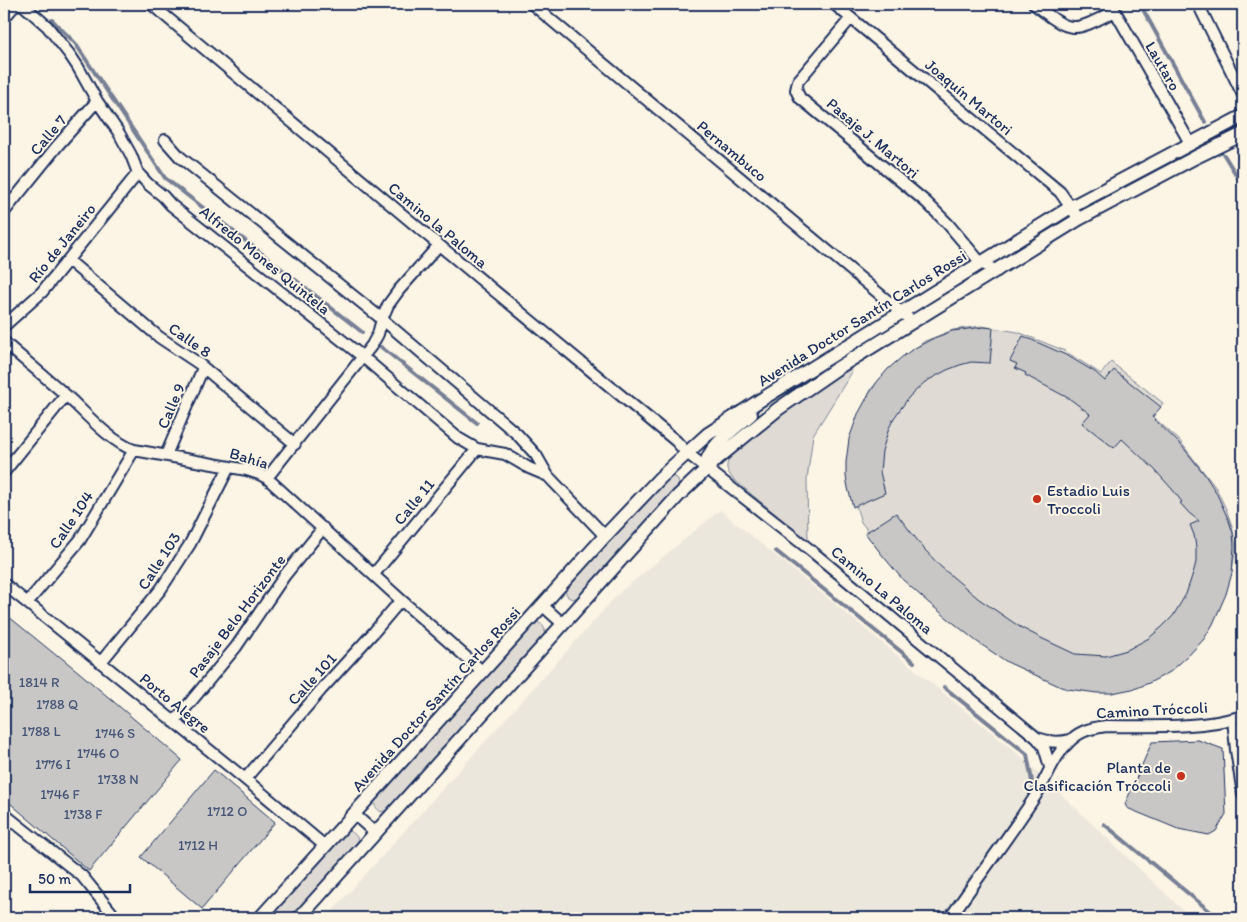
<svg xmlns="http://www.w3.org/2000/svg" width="1247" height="922" font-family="Itim,sans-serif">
<rect width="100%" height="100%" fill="#fcf5e5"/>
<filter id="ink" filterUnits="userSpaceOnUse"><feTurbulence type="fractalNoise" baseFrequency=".02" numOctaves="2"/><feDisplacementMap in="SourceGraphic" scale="10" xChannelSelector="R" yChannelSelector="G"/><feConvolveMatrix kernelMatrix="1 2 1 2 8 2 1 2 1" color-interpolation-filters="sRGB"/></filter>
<g filter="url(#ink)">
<path fill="#ece7dc" d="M720,510L1024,759L1191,918H325L326,917H327L619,593Z"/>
<path fill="#dfdbd4" stroke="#7d8599" d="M981,326L1018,332L1065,351L1101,374L1111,362L1163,403L1153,417L1179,440L1216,488L1226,509L1232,526L1236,546L1232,571L1226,591L1130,687L906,579L861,522L848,481L860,412L872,388L893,365L925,341L953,330Z
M849,368L852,372L813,435L807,479L808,541L733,479C725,469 725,465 732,454L784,411Z
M672,476L677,478L679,484L677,488L579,596L576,598L572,599L568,597L565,591L566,587L667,477Z
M536,622C541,623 543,625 545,630L544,635L388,809L385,811L381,812C376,808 373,806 375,799L532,625Z
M349,831C354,833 357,835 358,841L356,845L289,918H269L346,832Z"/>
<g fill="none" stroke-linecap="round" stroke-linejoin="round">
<path stroke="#767f94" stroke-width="4" d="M1140,4L1205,122
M52,20L75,43L165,178L362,332
M1224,155L1243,186
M381,347L477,423
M776,551L914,662
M944,687L1027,754L1033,787
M1104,824L1218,918"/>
</g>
<path fill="#c8c7c6" stroke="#1b2f5e" d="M984,327L993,328L990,363L971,362L960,365L947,370L925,382L909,397L894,418L889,428L882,451L880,472L885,493L853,507L848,488L846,476V462L849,439L858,414L869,394L877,382L888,369L902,357L913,349L932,339L952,331Z
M1023,336L1068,356L1095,372L1105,381L1114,370L1161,407L1152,417L1182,446L1205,475L1216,492L1229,521L1233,533L1234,546L1232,573L1226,594L1213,624L1204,639L1189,655L1170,672L1151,682L1137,688L1112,693H1097L1068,689L1061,687L1046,680L1007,662L976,641L930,604L903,580L883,556L865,533L896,513L925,550L941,567L979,599L1020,627L1041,638L1075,654L1106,656L1127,650L1149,638L1162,627L1173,616L1186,594L1194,570L1196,562V547L1194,535L1190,525L1199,521L1189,513L1180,503L1182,502L1172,489L1154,469L1122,439L1114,448L1082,423L1090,414L1070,399L1025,375L1026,373L1015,368L1017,364L1010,361Z
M8,616L57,656L58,655L80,673L182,760L89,871L4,798V621Z
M1198,740L1223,749L1226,814L1216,831L1209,835L1178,829L1127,808L1125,804L1152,742Z
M214,770L275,822L202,909L141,857Z"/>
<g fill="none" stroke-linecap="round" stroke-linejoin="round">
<defs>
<path id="minor" d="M22,4L47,26L70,55L78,67L97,101L119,133L131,155L138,173L148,184L163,196L171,205L363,357L458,438L477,449L505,454L529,468L548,476L605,536
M151,4L439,245L676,441L687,453L809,549L1037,738L1044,747L1050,767
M532,4L913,322
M834,4L1060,192L1079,219
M1034,4C1072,34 1072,33 1115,11
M1111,4L1190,143
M1198,4L1243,95
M4,18L16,4
M851,18L798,81L796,90L800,98L926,202L948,224L981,263L997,271
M165,140L180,157L382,319L517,434L536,455L548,476
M4,212L58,145L97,101
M68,260L159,337L198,363L295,444
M4,326L42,292L138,173
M4,342C25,361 47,378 68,397C86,414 111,442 134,450L247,470L259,474L267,478L401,600L482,671
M166,455L203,368
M4,472L66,395
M267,478L372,345L378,334L382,319L388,305L399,290L439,245
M374,574L477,449
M4,584L245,779L325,846
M27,603L80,540L134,450
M542,605L563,624
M101,662L161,589L190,544L229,467
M1233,719L1236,750L1243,794
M174,722L236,647L285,575L323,528
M1037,738C1048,742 1059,743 1070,740
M245,779L321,690L374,632L401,600
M4,814L82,876L116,918
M354,814L375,833
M950,918C978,877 1009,837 1036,795C1048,776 1054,755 1071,740C1081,730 1093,728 1106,726C1150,726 1201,729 1243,716"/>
<path id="tertiary" d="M706,465C707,447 738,426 751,414
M260,918L605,536L660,478L687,453L708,434L759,401L1071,207L1243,116
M299,918L678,496L719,457L778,409L836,369L1079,219L1196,157L1243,134"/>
</defs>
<use href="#minor" stroke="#1b2f5e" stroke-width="14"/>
<use href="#tertiary" stroke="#1b2f5e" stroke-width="16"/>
<use href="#minor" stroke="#fcf5e5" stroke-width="10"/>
<use href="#tertiary" stroke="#fcf5e5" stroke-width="12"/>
</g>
</g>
<g fill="#c8321e" stroke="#fcf5e5" stroke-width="2">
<circle cx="1037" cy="499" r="5"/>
<circle cx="1181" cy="776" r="5"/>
</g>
<g text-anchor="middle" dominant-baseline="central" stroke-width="4" stroke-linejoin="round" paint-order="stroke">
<g font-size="14" fill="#465578">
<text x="39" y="682">1814 R</text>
<text x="57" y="704">1788 Q</text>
<text x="41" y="731">1788 L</text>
<text x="115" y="733">1746 S</text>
<text x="98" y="753">1746 O</text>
<text x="53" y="764">1776 I</text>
<text x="118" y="779">1738 N</text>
<text x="60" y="794">1746 F</text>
<text x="227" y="811">1712 O</text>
<text x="83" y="814">1738 F</text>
<text x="198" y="845">1712 H</text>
</g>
<g font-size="16" fill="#1b2f5e" stroke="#fcf5e5">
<text transform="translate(1163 66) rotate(60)">Lautaro</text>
<text transform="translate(969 97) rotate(40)">Joaquín Martori</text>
<text transform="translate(48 135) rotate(-50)">Calle 7</text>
<text transform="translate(873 138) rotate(40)">Pasaje J. Martori</text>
<text transform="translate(732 151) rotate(40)">Pernambuco</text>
<text transform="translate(438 225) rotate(40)">Camino la Paloma</text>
<text transform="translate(62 243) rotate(-51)">Río de Janeiro</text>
<text transform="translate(265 260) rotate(39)">Alfredo Mones Quintela</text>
<text transform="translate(862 318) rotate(-32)">Avenida Doctor Santín Carlos Rossi</text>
<text transform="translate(190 340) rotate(35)">Calle 8</text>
<text transform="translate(171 406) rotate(-67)">Calle 9</text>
<text transform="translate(249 458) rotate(17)">Bahía</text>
<text transform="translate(414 502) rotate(-51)">Calle 11</text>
<text transform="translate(71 520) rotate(-56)">Calle 104</text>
<text transform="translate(159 561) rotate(-57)">Calle 103</text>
<text transform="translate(882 590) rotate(40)">Camino La Paloma</text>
<text transform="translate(237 616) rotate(-53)">Pasaje Belo Horizonte</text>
<text transform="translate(312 679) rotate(-48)">Calle 101</text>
<text transform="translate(436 699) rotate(-48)">Avenida Doctor Santín Carlos Rossi</text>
<text transform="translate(175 703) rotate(39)">Porto Alegre</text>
<text transform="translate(1152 710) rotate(-3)">Camino Tróccoli</text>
</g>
<g font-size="16" fill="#1b2f5e" stroke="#fcf5e5" text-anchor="start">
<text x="1047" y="490">Estadio Luis<tspan x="1047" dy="18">Troccoli</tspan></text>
<text x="1171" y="767" text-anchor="end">Planta de<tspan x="1171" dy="18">Clasificación Tróccoli</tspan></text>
</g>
</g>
<rect width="1247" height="922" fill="none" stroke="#fcf5e5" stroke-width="20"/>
<rect x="10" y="10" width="1227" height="902" fill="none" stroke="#1b2f5e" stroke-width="2" filter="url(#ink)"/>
<path d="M30 884v8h100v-8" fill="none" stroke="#1b2f5e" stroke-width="2.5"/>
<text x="38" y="884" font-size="15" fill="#1b2f5e" stroke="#fcf5e5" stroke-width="4" paint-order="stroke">50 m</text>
</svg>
